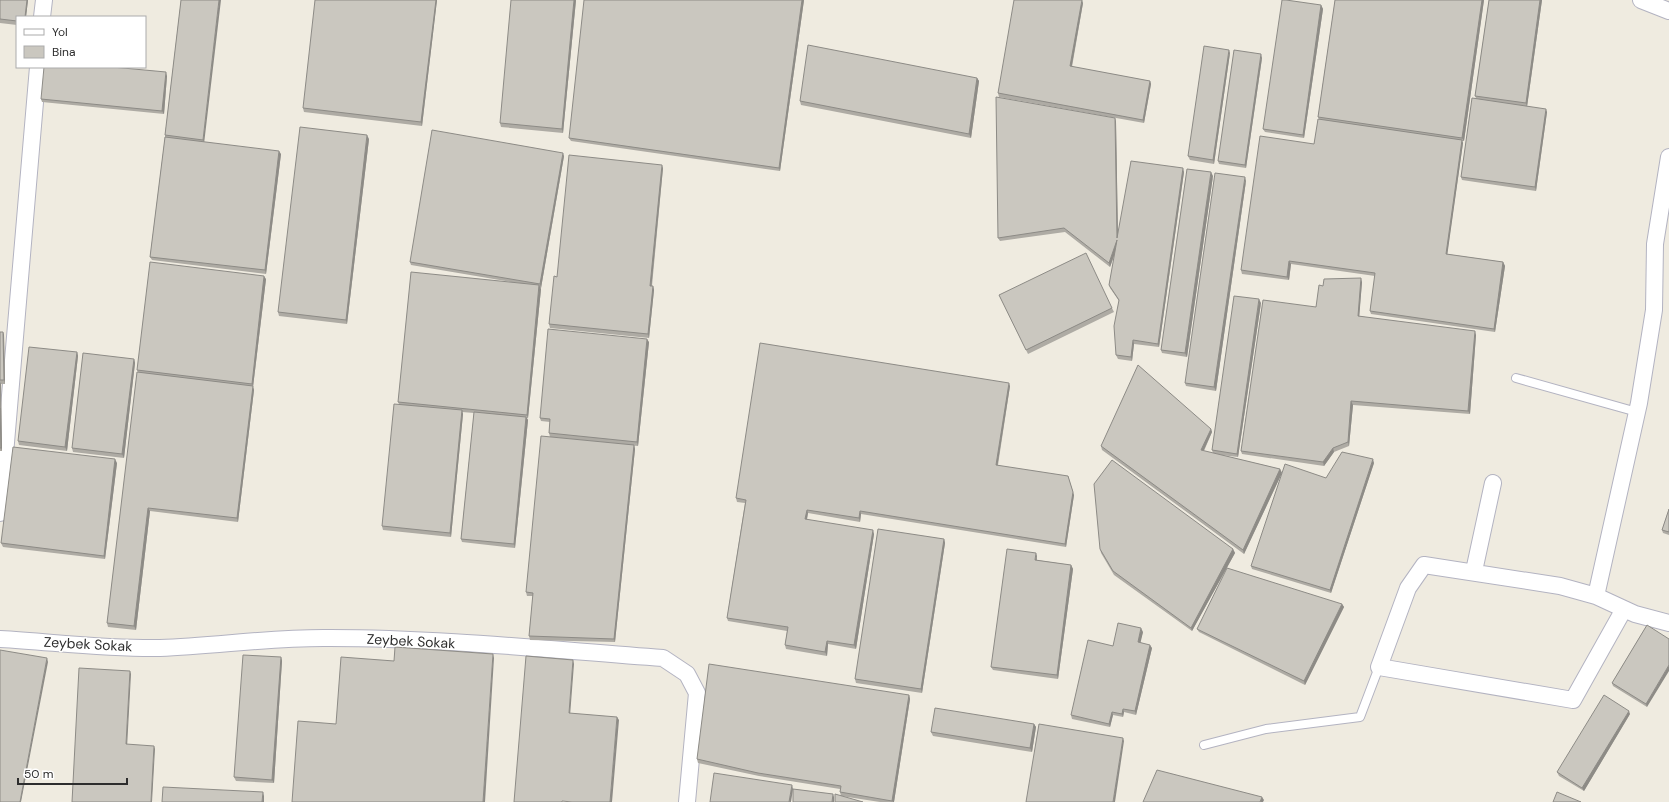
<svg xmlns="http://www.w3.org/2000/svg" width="1669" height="802" font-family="'DM Sans',sans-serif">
<rect width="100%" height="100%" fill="#efebe0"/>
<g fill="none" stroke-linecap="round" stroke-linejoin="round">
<defs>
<path id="service" d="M1516,378L1637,412
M1204,745L1266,729L1360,717L1379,667"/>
<path id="minor" d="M1641,0L1669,11
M42,17L44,0
M0,513L38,67
M1474,571L1493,483
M1596,596L1639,403L1654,310L1655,244L1669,157
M1624,609L1573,700L1379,667L1408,588L1424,565L1560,586L1596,596L1635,614L1669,623
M0,639C53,642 107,649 160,648C217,646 273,637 330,638C441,638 552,650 663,658L687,674L697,693L687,802"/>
</defs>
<use href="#service" stroke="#b3b3c1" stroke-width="10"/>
<use href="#minor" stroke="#b3b3c1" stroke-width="18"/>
<use href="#service" stroke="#fff" stroke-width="8"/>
<use href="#minor" stroke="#fff" stroke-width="16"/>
</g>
<path fill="#aeaba4" d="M0,0H28L26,17H17V25L0,23Z
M181,0L204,142L281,154L266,274L152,260L150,257L165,137V135Z
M437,0L422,126L304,112L303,108Z
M576,0L563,133L501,127L500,123Z
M804,0L780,171L571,141L569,138Z
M1335,0H1484L1464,141H1462L1463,143L1447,254L1503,262L1505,266L1495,332L1371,314L1370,311L1375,276L1291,264L1289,280L1242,274L1241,270L1314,144L1319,119L1318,117Z
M1489,0H1542L1527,106L1547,112L1536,191L1462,180L1461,177L1476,98L1475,96Z
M1083,3L1072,67L1150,81L1151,84L1144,123L999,97L998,93Z
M1321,5L1323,9L1304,138L1265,132L1263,129Z
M1230,53L1214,164L1190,160L1188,156Z
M1262,58L1246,168L1219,164L1218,161Z
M167,76L164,114L42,102L41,99Z
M977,78L979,81L971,138L801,105L800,101Z
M1115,118L1116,122L1118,232L1184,172L1159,347L1134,344L1132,361L1118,359L1116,355L1119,301L1110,288L1109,285L1115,254L1110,267L1065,232L1000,241L998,238Z
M369,139L347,324L279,316L278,312Z
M564,156L541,288H540L541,289L528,418H527L528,420L515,548L462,542L461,539L474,413L462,412L463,414L451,537L383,530L382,526L399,404L398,402L511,282L411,265L410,262Z
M663,168L652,286H653L654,290L649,338L550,328L549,324L557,277Z
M1213,176L1187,357L1162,353L1161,350Z
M1246,181L1216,391L1186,386L1185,383Z
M266,279L253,387L254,390L238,522L150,511L136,630L108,627L107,623L138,372L137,370Z
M1362,282L1359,316L1476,335L1470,414L1353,405L1349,446L1334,452L1324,466L1242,454L1241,451L1316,307L1323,286Z
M999,295L1112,308L1114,312L1028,354Z
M1261,303L1238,457L1221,455L1280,469L1282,473L1244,554L1102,450L1101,446L1211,429L1212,432L1204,451L1213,453L1212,450Z
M0,332H3L4,335L5,384H1L2,451H0Z
M649,342L638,446L550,437L549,433L550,422L541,421L540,418Z
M77,352L78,356L67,451L19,445L18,441Z
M134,359L135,363L124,458L73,452L72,448Z
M1010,386L998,465L1074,495L1066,547L861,514L860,522L808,513L807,520L874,534L856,649L828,644L827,656L786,649L785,645L787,631L728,621L727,618L745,503L737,502L736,498Z
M634,445L635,449L615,642L530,640L529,636L533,596H527L526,592Z
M117,463L105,559L3,547L1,543Z
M1374,463L1331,593L1252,569L1251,566L1326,478Z
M1669,509V535L1663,533L1662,530Z
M944,539L945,543L922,693L856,683L855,679Z
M1100,549H1233L1235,553L1192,631L1114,575L1101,553Z
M1037,556V560L1071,565L1073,569L1058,679L993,670L991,667Z
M1342,604L1344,607L1305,685L1199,632L1197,629Z
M1647,625V707L1613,686L1612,683Z
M1143,632L1140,642L1152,648L1136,715L1124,712L1123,717L1113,715L1110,727L1072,719L1071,715L1113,646Z
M281,657L282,661L274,783L236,781L234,777Z
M909,695L910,699L894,802H880L841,796L840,792V789L759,776L698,763L697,759Z
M1630,714L1584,791L1559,776L1557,772Z
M1034,724L1036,727L1032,752L933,736L931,732Z"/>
<path fill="#8d8b86" d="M27,0H28L26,17H25Z
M219,0H221L204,144L203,140Z
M436,0H437L422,126L421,122Z
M574,0H576L563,133L562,129Z
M802,0H804L780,171L779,168Z
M1082,0L1083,3L1071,70L1070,66Z
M1482,0H1484L1464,141L1462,138Z
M1540,0H1542L1527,107L1526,103Z
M1321,5L1323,9L1304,138L1303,135Z
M1229,50L1230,53L1214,164L1213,160Z
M1261,54L1262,58L1246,168L1245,165Z
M166,72L167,76L164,114L162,111Z
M977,78L979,81L971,138L969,134Z
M1150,81L1151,84L1144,123L1143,120Z
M1546,109L1547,112L1536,191L1535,187Z
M1115,118L1116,122L1118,241L1117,238Z
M367,135L369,139L347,324L346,320Z
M1462,140L1463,143L1447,257L1446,254Z
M279,151L281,154L266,274L265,270Z
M563,153L564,156L541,288L540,284Z
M662,165L663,168L651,290L650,286Z
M1183,168L1184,172L1159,347L1158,344Z
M1211,172L1213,176L1187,357L1185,353Z
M1245,177L1246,181L1216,391L1214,387Z
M1117,240L1118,244L1110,267L1109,263Z
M1289,261L1291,264L1289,280L1287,277Z
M1503,262L1505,266L1495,332L1494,329Z
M264,276L266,279L253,387L254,390L238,522L237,518L253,386L252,384Z
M1361,278L1362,282L1359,320L1358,316Z
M539,285L541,289L528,418L527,415Z
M653,286L654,290L649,338L648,334Z
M1259,299L1261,303L1238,457L1237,454Z
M1475,331L1476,335L1470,414L1468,411Z
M3,332L4,335L5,384L4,380Z
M647,339L649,342L638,446L637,442Z
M1133,340L1134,344L1132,361L1131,357Z
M77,352L78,356L67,451L65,447Z
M134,359L135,363L124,458L122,454Z
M0,382L1,384L2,451L1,448Z
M1009,383L1010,386L997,468L996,465Z
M1351,401L1353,405L1349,446L1348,442Z
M462,410L463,414L451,537L450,533Z
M526,417L528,420L515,548L514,544Z
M1211,429L1212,432L1202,454L1201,450Z
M634,445L635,449L615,642L614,639Z
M1333,448L1334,452L1324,466L1323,462Z
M115,459L117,463L105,559L104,556Z
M1373,459L1374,463L1331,593L1330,590Z
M1280,469L1282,473L1244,554L1243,550Z
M1068,476L1074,495L1066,547L1065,544Z
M148,508L150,511L136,630L134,626Z
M807,510L808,513L806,523L805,519Z
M860,511L861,514L860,522L859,518Z
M873,530L874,534L856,649L854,645Z
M944,539L945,543L922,693L921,689Z
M1233,549L1235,553L1192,631L1191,628Z
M1036,553L1037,556L1036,564L1035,560Z
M1071,565L1073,569L1058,679L1057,675Z
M1342,604L1344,607L1305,685L1304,681Z
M1141,628L1143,632L1140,645L1138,642Z
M827,641L828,644L827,656L825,652Z
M1150,645L1152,648L1136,715L1135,711Z
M493,654L494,658L485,802H483Z
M281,657L282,661L274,783L272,780Z
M47,658L48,662L21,802H20Z
M573,660L574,664L570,716L569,713Z
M1669,665V671L1647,707L1646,704Z
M130,671L131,674L127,748L126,744Z
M909,695L910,699L894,802H893L892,801Z
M1123,709L1124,712L1123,717L1122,714Z
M1629,711L1630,714L1584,791L1582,788Z
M1112,712L1113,715L1110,727L1109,724Z
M617,717L619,720L612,802H610Z
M1034,724L1036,727L1032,752L1030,748Z
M1123,738L1124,741L1115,802H1113Z
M154,746L155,749L152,802H151Z
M792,785L793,789L791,802H789Z
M263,792L264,796V802H262Z
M833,794L834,797V802H832Z
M1262,797L1264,800L1263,802H1260Z"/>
<path fill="#cac7bf" stroke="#8d8b86" d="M0,0H27L25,17H17V21L0,19Z
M181,0H219L203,140L165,135Z
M315,0H436L421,122L303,108Z
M511,0H574L562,129L500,123Z
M584,0H802L779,168L569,138Z
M1014,0H1082L1070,66L1150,81L1143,120L998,93Z
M1282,0H1286L1321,5L1303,135L1263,129Z
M1335,0H1482L1462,138L1318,117Z
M1489,0H1540L1526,103L1475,96Z
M808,45L977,78L969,134L800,101Z
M1204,46L1229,50L1213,160L1188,156Z
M1234,50L1261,54L1245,165L1218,161Z
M44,67H112L166,72L162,111L41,99Z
M996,97L1115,118L1117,238L1131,161L1183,168L1158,344L1133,340L1131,357L1116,355L1114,326L1119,300L1109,285L1117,240L1109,263L1064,228L998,238Z
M1472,98L1546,109L1535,187L1461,177Z
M1318,119L1462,140L1446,254L1503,262L1494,329L1370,311L1375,273L1289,261L1287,277L1241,270L1260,136L1314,144Z
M300,127L367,135L346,320L278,312Z
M432,130L563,153L540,284L410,262Z
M165,137L279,151L265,270L150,257Z
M569,155L662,165L650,286H653L648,334L549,324L554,276L557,277Z
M1187,169L1211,172L1185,353L1161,350Z
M1215,173L1245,177L1214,387L1185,383Z
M1086,253L1112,308L1026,350L999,295Z
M150,262L264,276L252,384L137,370Z
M411,272L539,285L527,415L398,402Z
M1361,278L1358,316L1475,331L1468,411L1351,401L1348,442L1333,448L1323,462L1241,451L1263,300L1316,307L1319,285L1323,286L1324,279Z
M1234,296L1259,299L1237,454L1212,450Z
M548,329L647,339L637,442L549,433L550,419L540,418Z
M0,332H3L4,380H0Z
M760,343L1009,383L996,465L1068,476L1073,492L1065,544L860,511L859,518L807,510L805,519L873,530L854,645L827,641L825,652L785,645L788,627L727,618L746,500L736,498Z
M29,347L77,352L65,447L18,441Z
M83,353L134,359L122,454L72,448Z
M1138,365L1211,429L1201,450L1280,469L1243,550L1101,446Z
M137,372L253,386L237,518L148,508L134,626L107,623Z
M394,404L462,410L450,533L382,526Z
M0,408L1,448H0Z
M474,412L526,417L514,544L461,539Z
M541,436L634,445L614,639L529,636L533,593L526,592Z
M13,447L115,459L104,556L1,543Z
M1342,452L1373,459L1330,590L1251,566L1285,464L1326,478Z
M1112,460L1233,549L1191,628L1113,571L1100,549L1094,484Z
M1669,509V532L1662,530Z
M878,529L944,539L921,689L855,679Z
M1007,549L1036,553L1035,560L1071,565L1057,675L991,667Z
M1227,568L1342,604L1304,681L1197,629Z
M1118,623L1141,628L1138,642L1150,645L1135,711L1123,709L1122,714L1112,712L1109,724L1071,715L1088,640L1113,646Z
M1647,625L1669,639V665L1646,704L1612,683Z
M395,647L493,654L483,802H292L298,721L336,724L341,657L394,661Z
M0,650L47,658L20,802H0Z
M243,655L281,657L272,780L234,777Z
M526,656L573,660L569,713L617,717L610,802H572L562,801V802H514Z
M709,664L909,695L892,801L840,792L841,786L758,773L697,759Z
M79,668L130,671L126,744L154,746L151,802H72Z
M1604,695L1629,711L1582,788L1557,772Z
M935,708L1034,724L1030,748L931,732Z
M1039,724L1123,738L1113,802H1026Z
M1157,770L1262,797L1260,802H1143Z
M714,773L792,785L789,802H710Z
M163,787L263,792L262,802H162Z
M793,789L833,794L832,802H793Z
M1557,792L1581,802H1553Z
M835,794L863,802H835Z"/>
<g text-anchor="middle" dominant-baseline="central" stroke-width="3" stroke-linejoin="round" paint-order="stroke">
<g font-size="14" fill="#2d2d2d" stroke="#fff">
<text transform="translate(411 641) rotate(3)">Zeybek Sokak</text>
<text transform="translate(88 644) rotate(3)">Zeybek Sokak</text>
</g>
</g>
<rect x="16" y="16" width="130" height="52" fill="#ffffff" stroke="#ababab"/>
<rect x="24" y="29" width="20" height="6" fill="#ffffff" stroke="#ababab"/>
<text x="52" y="36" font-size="12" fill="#2d2d2d">Yol</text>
<rect x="24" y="46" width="20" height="12" fill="#cac7bf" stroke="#ababab"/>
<text x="52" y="56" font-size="12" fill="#2d2d2d">Bina</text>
<path d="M18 778v6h109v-6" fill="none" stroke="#2d2d2d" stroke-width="2"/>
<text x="24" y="778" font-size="12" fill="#2d2d2d" stroke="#ffffff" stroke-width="3" paint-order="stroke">50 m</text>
</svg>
